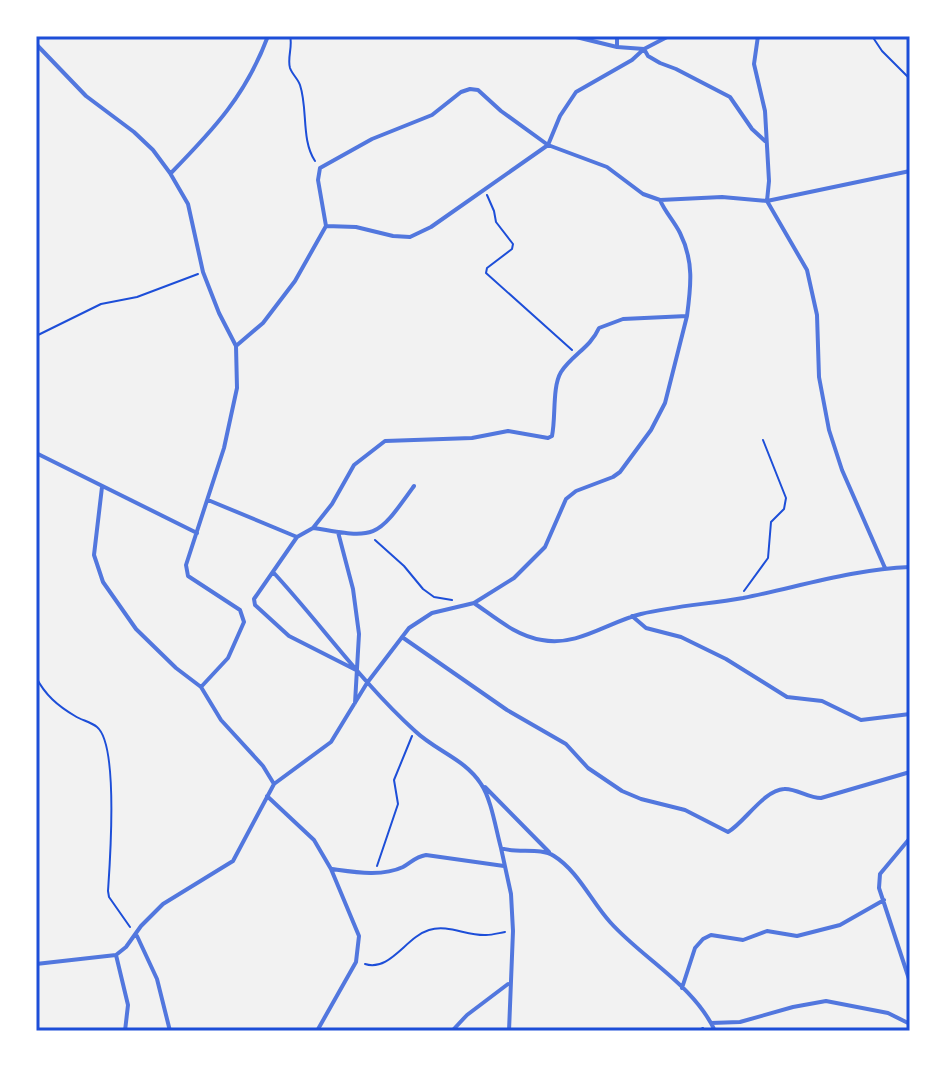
<svg xmlns="http://www.w3.org/2000/svg" width="946" height="1067" font-family="'Roboto Serif',serif">
<rect width="100%" height="100%" fill="#f2f2f2"/>
<g fill="none" stroke-linecap="round" stroke-linejoin="round">
<path stroke="#1d4ed8" stroke-width="2" d="M290,36C293,46 287,58 290,68C292,74 298,79 300,85C308,109 301,140 315,161
M872,36L882,51L910,79
M487,195L494,211L496,222L513,244L512,249L487,268L486,273L572,350
M36,336L101,304L137,297L198,274
M375,540L404,566L423,589L434,597L452,600
M744,591L768,558L771,522L784,509L786,498L763,440
M36,677C45,695 58,706 75,716C81,720 91,722 97,727C119,745 110,861 108,891L109,897L130,927
M377,866L398,804L394,780L412,736
M365,964C390,972 406,937 429,930C448,924 467,936 486,935C492,935 499,933 505,932
M697,1031L703,1028"/>
<path stroke="#5277de" stroke-width="4" d="M572,36L617,47L644,49L669,36
M617,36V47
M758,36L754,64L765,111L769,181L767,201L807,270L817,315L819,377L829,430L842,470L885,568
M36,44L86,96L134,132L153,150L170,173L188,204L203,272L219,313L236,346L237,388L224,448L186,565L188,576L240,610L244,622L228,658L201,687
M171,173C214,129 246,95 268,36
M326,226L356,227L393,236L410,237L431,227L548,145L560,116L576,92L632,60L644,49L648,56L660,63L676,69L730,97L752,129L765,141
M236,346L263,323L295,281L326,226L318,180L320,168L372,139L432,115L461,92L470,89L478,90L501,111L548,145L607,167L643,194L660,200L722,197L767,201L910,171
M36,453L197,533
M102,487L94,555L103,582L136,629L176,668L201,687L221,720L263,766L274,784
M208,500L297,537
M313,528C377,539 376,539 414,486
M338,532L353,589L359,634L355,703
M273,572C321,624 362,683 415,731C436,751 465,759 481,784C491,798 496,830 501,848C517,854 540,847 554,856C578,871 591,901 610,922C643,959 694,985 715,1031
M474,603C496,618 516,636 542,640C577,647 608,622 641,614C674,606 709,604 743,598C798,587 854,569 910,567
M632,616L646,628L681,637L726,659L787,697L822,701L861,720L910,714
M402,637L507,710L566,744L588,768L622,791L641,799L685,810L728,832C744,823 764,790 784,789C796,788 808,798 821,798L910,772
M356,670L289,636L255,605L254,599L297,537L313,528L332,504L354,465L385,441L472,438L508,431L548,438L552,436C556,417 552,387 561,372C573,354 590,348 599,328L623,319L687,316C691,286 694,261 680,233C674,221 665,212 660,200
M485,787L549,852
M267,796L314,840L331,869L359,936L356,962L317,1031
M910,838L880,874L879,888L910,982
M501,848L511,894L513,931L509,1031
M332,869C354,872 382,877 403,867C412,862 415,857 426,855L504,866
M137,936L157,979L170,1031
M116,955L128,1005L125,1031
M36,964L116,955L126,947L141,926L163,904L233,861L274,784L331,742L367,683L409,628L432,613L474,603L514,578L545,547L566,499L576,491L613,477L620,472L651,430L665,403L687,316
M682,988L695,948L703,939L711,935L743,940L767,931L797,936L840,925L884,900
M711,1023L740,1022L793,1007L826,1001L888,1013L910,1024
M452,1031L467,1015L508,984"/>
</g>
<rect width="946" height="1067" fill="none" stroke="#ffffff" stroke-width="76"/>
<rect x="38" y="38" width="870" height="991" fill="none" stroke="#1d4ed8" stroke-width="3"/>
</svg>
